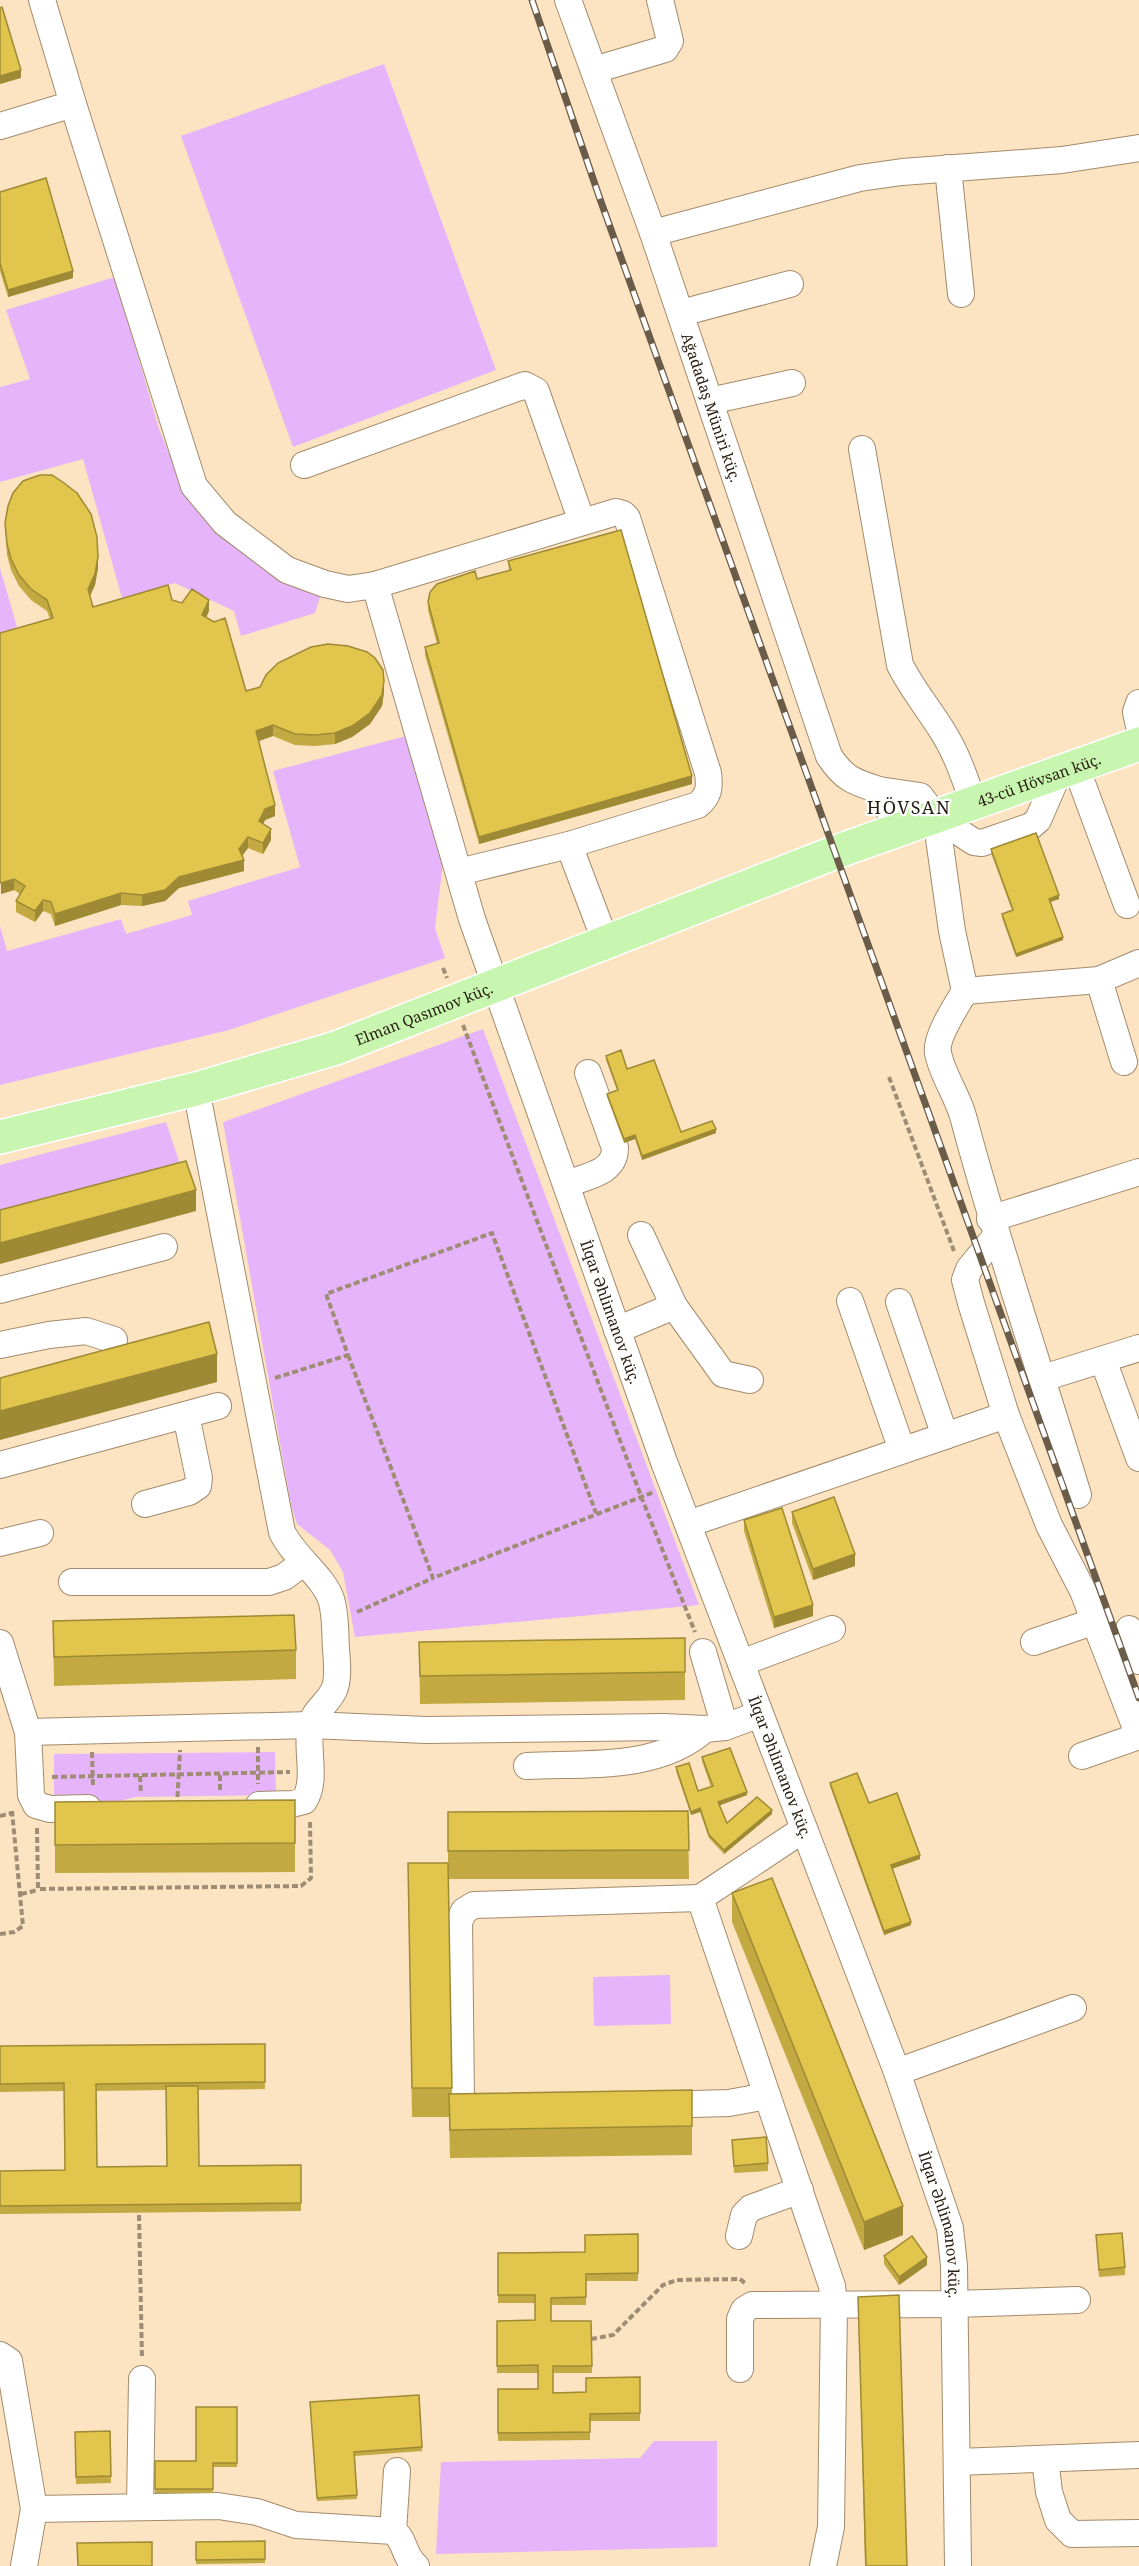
<svg xmlns="http://www.w3.org/2000/svg" width="1139" height="2566" font-family="'Noto Serif',serif">
<rect width="100%" height="100%" fill="#fce3c1"/>
<path fill="#e5b4fa" d="M384,64L496,370L293,447L181,136Z
M115,277L159,429L181,483L321,594L315,613L241,636L234,611L175,583L122,598L83,459L0,482V387L30,379L6,310Z
M0,568L17,627L0,633Z
M410,735L444,855L435,928L445,958L229,1030L0,1085V926L7,951L121,919L126,934L192,915L188,901L300,867L273,771Z
M483,1029L699,1605L355,1637L343,1572L330,1550L297,1524L291,1505L223,1122Z
M166,1122L186,1182L0,1231V1165Z
M275,1752L276,1795L135,1797L94,1808L54,1798V1754Z
M670,1975L671,2024L594,2026L593,1977Z
M654,2441H717V2547L436,2554L441,2462L640,2458Z"/>
<g fill="none" stroke-linecap="round" stroke-linejoin="round">
<defs>
<g id="minor">
<path id="s1" d="M42,0L73,104L194,486L225,523L287,570L325,584L348,589L375,585L472,919L664,1462L897,2072L950,2228L954,2266L958,2566"/>
<path id="s2" d="M568,0L653,233L829,756C844,779 854,782 879,790"/>
<path d="M594,70L665,49L670,41L660,0"/>
<path d="M0,126L73,104"/>
<path d="M948,168L961,294"/>
<path d="M653,233L860,178L902,172L1062,160L1139,148"/>
<path d="M681,313L790,284"/>
<path d="M710,401L792,383"/>
<path d="M862,449L900,665C912,689 929,709 943,732C957,754 965,779 974,804"/>
<path d="M304,465L525,385L536,391L582,522"/>
<path d="M375,585L616,512L623,514L627,518L708,773C710,788 709,795 698,805L569,845L459,872"/>
<path d="M1139,703L1136,712L1139,726"/>
<path d="M1076,767L1127,905"/>
<path d="M936,817L952,931L965,991C957,1005 935,1037 938,1053C942,1074 957,1095 963,1116C997,1244 1040,1369 1078,1495"/>
<path d="M888,833C893,811 892,808 879,790L920,796L936,817L974,842L982,843L1031,826L1038,820L1058,774"/>
<path d="M569,845L606,943"/>
<path d="M1099,980L1124,1062"/>
<path d="M965,991L1099,980L1139,963"/>
<path d="M196,1089L282,1532C294,1557 323,1576 331,1599C336,1614 335,1633 336,1649C337,1661 339,1679 334,1690C328,1703 315,1710 311,1724C305,1749 318,1779 304,1801L292,1804L259,1805"/>
<path d="M567,1184C587,1176 615,1173 615,1148L588,1073"/>
<path d="M990,1219L1139,1172"/>
<path d="M641,1235L674,1306L723,1374L750,1380"/>
<path d="M996,1236L969,1269L965,1280L971,1303L1006,1415L1049,1525L1083,1591L1139,1736"/>
<path d="M0,1290L164,1247"/>
<path d="M850,1301L902,1450"/>
<path d="M899,1302L945,1436"/>
<path d="M617,1330L674,1306"/>
<path d="M0,1345L49,1335L86,1331L114,1340"/>
<path d="M1103,1360L1139,1458"/>
<path d="M1043,1378L1139,1348"/>
<path d="M0,1465L218,1406"/>
<path d="M145,1504L189,1492L198,1486L199,1478L186,1415"/>
<path d="M688,1524L1006,1415"/>
<path d="M0,1543L40,1533"/>
<path d="M72,1582H269L284,1577L303,1563"/>
<path d="M1129,1629L1139,1661"/>
<path d="M1034,1642L1095,1621"/>
<path d="M0,1643L28,1732"/>
<path d="M703,1652L725,1727"/>
<path d="M741,1663L832,1629"/>
<path d="M1082,1756L1139,1736"/>
<path d="M527,1766C586,1763 658,1771 705,1729"/>
<path d="M88,1808L50,1809L36,1805L31,1795L28,1732L311,1725L426,1730L664,1727L705,1729L725,1727L760,1714"/>
<path d="M804,1829L700,1898L832,2286L834,2304L831,2527L823,2566"/>
<path d="M897,2072L1073,2008"/>
<path d="M658,2105L729,2103L767,2096"/>
<path d="M487,2107H471L461,2099L459,1922L464,1911L474,1905L700,1898"/>
<path d="M739,2236L744,2215L751,2208L800,2190"/>
<path d="M0,2355L9,2361L34,2509L24,2566"/>
<path d="M740,2369V2319L744,2310L752,2305L954,2304L1077,2300"/>
<path d="M1045,2459L1049,2492L1058,2520L1072,2534L1139,2533"/>
<path d="M957,2462L1139,2455"/>
<path d="M140,2506L142,2379"/>
<path d="M34,2509L218,2506L257,2512L296,2525L393,2531C406,2540 403,2556 416,2566"/>
<path d="M393,2531L397,2471"/>
</g>
<g id="major">
<path id="s3" d="M0,1137L196,1089L336,1048L836,852L1139,744"/>
</g>
</defs>
<use href="#minor" stroke="#a28b6c" stroke-width="28"/>
<use href="#major" stroke="#fff" stroke-width="36"/>
<path stroke="#9e8d74" stroke-width="4" stroke-dasharray="6 3" stroke-linecap="butt" d="M443,968L447,978
M463,1025L641,1496L695,1632
M889,1077L954,1251
M348,1355L433,1578L654,1492
M275,1378L348,1355L326,1294L492,1233L596,1513
M357,1612L433,1578
M258,1747V1784
M92,1752L93,1787
M220,1775V1791
M140,1776L141,1794
M52,1777L290,1772
M177,1806L180,1750
M0,1816L12,1813
M37,1828L38,1889L301,1886L311,1878L310,1822
M21,1894L38,1890
M0,1934L14,1932L23,1926L12,1811
M139,2215L142,2358
M591,2339L613,2335L663,2285L677,2280L740,2279L746,2284"/>
<use href="#minor" stroke="#fff" stroke-width="26"/>
<use href="#major" stroke="#c8f5b0" stroke-width="33"/>
<defs>
<path id="rail" d="M532,0L600,199L1139,1698"/>
</defs>
<use href="#rail" stroke="#6a5c49" stroke-width="7"/>
<use href="#rail" stroke="#fff" stroke-width="4.5" stroke-dasharray="14" stroke-linecap="butt"/>
</g>
<path fill="#c2a941" fill-rule="evenodd" d="M0,192L73,278L8,297L0,271Z
M5,523L98,568L95,585L90,596L93,607L172,600L209,611L206,618L246,691L384,692L382,706L370,724L352,737L335,744L315,746L295,745L273,736L259,741L275,816L265,820L263,824L271,840L263,854L248,848L242,856L244,871L179,888L165,901L142,906L121,905L55,926L51,914L43,911L35,922L16,912V901L20,894L14,890L1,894L0,633L50,619L47,611L31,600L19,586L11,570L7,555Z
M508,561L692,784L479,844L425,655V647L437,644L428,610V602L477,579L509,571Z
M991,849L1059,899L1051,902L1063,940L1016,957L1002,918V914L1012,910L991,853Z
M606,1056L627,1069L681,1132L716,1133L642,1160L635,1139L624,1143L607,1097V1094L617,1090L606,1060Z
M792,1512L855,1566L813,1580L792,1523Z
M744,1520L813,1616L774,1628L744,1531Z
M53,1621L296,1650V1679L54,1686Z
M685,1638V1700L420,1704L419,1642Z
M702,1757L747,1795L720,1805L727,1823L772,1814L724,1854L709,1838L700,1812L691,1815L676,1771V1767L698,1791L711,1787L702,1761Z
M830,1783L869,1803L920,1859L892,1869L911,1925L884,1935L830,1786Z
M295,1800V1872L55,1873V1802Z
M688,1811L689,1879H448L452,2094L692,2090V2155L450,2158L449,2117H412L408,1863H448V1812Z
M732,1893L903,2235L864,2250L732,1922Z
M265,2044V2089L198,2090L199,2166L301,2165V2211L0,2214V2171L65,2170L64,2091L0,2092V2046ZM166,2090L167,2166L97,2167L96,2091Z
M732,2140L768,2163V2171L734,2173Z
M638,2234V2281H586V2305H551V2321H591L592,2373H553V2393L586,2392L640,2377V2421H590V2440L498,2441V2389H538V2373H497V2321L535,2320V2303H498V2253L585,2252Z
M1096,2235L1125,2267V2275L1099,2277Z
M884,2256L927,2265L899,2285L884,2264Z
M858,2297L907,2566H865Z
M310,2402L422,2447V2451L355,2456L357,2499L317,2501Z
M237,2407V2467H213V2493H155V2461H196Z
M110,2431L111,2483L76,2484L75,2432Z
M265,2541V2563L196,2564V2542Z"/>
<path fill="#9e8a35" d="M21,70V78L0,84V76Z
M73,271V278L8,297V290Z
M98,557V568L95,585L88,600V589Z
M209,600V611L202,626V615Z
M384,681V692L382,706L370,724L352,737L335,744V733Z
M273,725V736L256,742V731Z
M692,776V784L479,844V837Z
M275,805V816L265,820L259,833V821L265,809Z
M271,829V840L263,854V843Z
M248,837V848L239,860V849Z
M244,860V871L179,888L165,901L142,906V895L179,877Z
M14,879V890L1,894V883Z
M121,893V905L55,926V914Z
M1059,895V899L1049,902V899Z
M43,900V911L35,922V911Z
M1063,937V940L1016,957V954Z
M716,1129V1133L642,1160V1156Z
M635,1135V1139L624,1143V1139Z
M196,1190V1211L0,1264V1243Z
M217,1354V1382L0,1440V1411Z
M855,1554V1566L813,1580V1569Z
M813,1605V1616L774,1628V1617Z
M747,1792V1795L718,1806V1802Z
M700,1808V1812L691,1815V1812Z
M772,1810V1814L724,1854V1850Z
M920,1855V1859L891,1869V1865Z
M911,1922V1925L884,1935V1931Z
M903,2206V2235L864,2250V2222Z
M927,2257V2265L899,2285V2277Z"/>
<path fill="#e1c54c" stroke="#9e8a35" stroke-width="1.5" d="M2,7L21,70L0,76V8Z
M46,178L73,271L8,290L0,263V192Z
M40,475H52L64,483L77,493L91,514L97,537L98,557L95,574L88,589L93,607L168,585L172,600L182,603L192,589L209,600L202,615L214,622L225,618L246,691L260,687L266,675L278,663L311,647L328,644L348,646L367,652L375,658L383,670L384,681L382,695L370,713L352,726L335,733L315,735L295,734L273,725L256,731L275,805L265,809L259,821L271,829L263,843L248,837L239,849L244,860L179,877L165,890L142,895L121,893L55,914L51,902L43,900L35,911L16,901L25,886L14,879L1,883L0,881V633L53,618L47,600L31,589L19,575L11,559L7,544L5,523L8,506L13,493L23,481Z
M621,530L692,776L479,837L425,647L439,643L428,602L430,592L437,584L475,571L477,579L511,570L508,561Z
M1036,833L1059,895L1049,899L1063,937L1016,954L1002,914L1013,910L991,849Z
M621,1050L627,1069L654,1060L681,1132L712,1121L716,1129L642,1156L635,1135L624,1139L607,1094L618,1090L606,1056Z
M186,1161L196,1190L0,1243V1210Z
M209,1322L217,1354L0,1411V1378Z
M834,1497L855,1554L813,1569L792,1512Z
M782,1508L813,1605L774,1617L744,1520Z
M294,1615L296,1650L54,1657L53,1621Z
M685,1638V1672L420,1676L419,1642Z
M730,1748L747,1792L718,1802L727,1823L757,1797L772,1810L724,1850L709,1835L700,1808L691,1812L676,1767L689,1763L698,1791L713,1786L702,1757Z
M857,1773L869,1803L897,1793L920,1855L891,1865L911,1922L884,1931L830,1783Z
M295,1800V1843L55,1845V1802Z
M688,1811L689,1850L448,1851V1812Z
M408,1863H448L452,2088H412Z
M772,1878L903,2206L864,2222L732,1893Z
M265,2044V2082L96,2084L97,2167L167,2166L166,2086H198L199,2166L301,2165V2203L0,2206V2171L65,2170L64,2083L0,2084V2046Z
M692,2090V2126L450,2130L449,2094Z
M766,2137L768,2163L734,2166L732,2140Z
M1122,2233L1125,2267L1099,2270L1096,2235Z
M638,2234V2273L586,2274V2297L551,2298V2321H591L592,2366H553V2393L586,2392V2378L640,2377V2413L590,2414V2432L498,2433V2389H538V2365L497,2366V2321L535,2320V2295H498V2253L585,2252V2235Z
M912,2236L927,2257L899,2277L884,2256Z
M899,2295L907,2566H866L858,2297Z
M419,2395L422,2447L354,2452L357,2495L317,2498L310,2402Z
M196,2407H237V2463H213V2489H155V2461H196Z
M110,2431L111,2476L76,2477L75,2432Z
M265,2541V2559L196,2560V2542Z
M152,2542V2566H78L77,2543Z"/>
<g text-anchor="middle" dominant-baseline="central" stroke-width="4.5" stroke-linejoin="round" paint-order="stroke">
<g font-size="15" fill="#292013" stroke="#fff">
<text stroke="none"><textPath href="#s2" startOffset="432">Ağadadaş Müniri küç.</textPath></text>
<text stroke="none"><textPath href="#s3" startOffset="1100">43-cü Hövsan küç.</textPath></text>
<text stroke="none"><textPath href="#s3" startOffset="442">Elman Qasımov küç.</textPath></text>
<text stroke="none"><textPath href="#s1" startOffset="1491">İlqar Əhlimanov küç.</textPath></text>
<text stroke="none"><textPath href="#s1" startOffset="1977">İlqar Əhlimanov küç.</textPath></text>
<text stroke="none"><textPath href="#s1" startOffset="2463">İlqar Əhlimanov küç.</textPath></text>
</g>
<g font-size="18" letter-spacing="1.5" fill="#292013" stroke="#fff">
<text x="909" y="807">HÖVSAN</text>
</g>
</g>
</svg>
